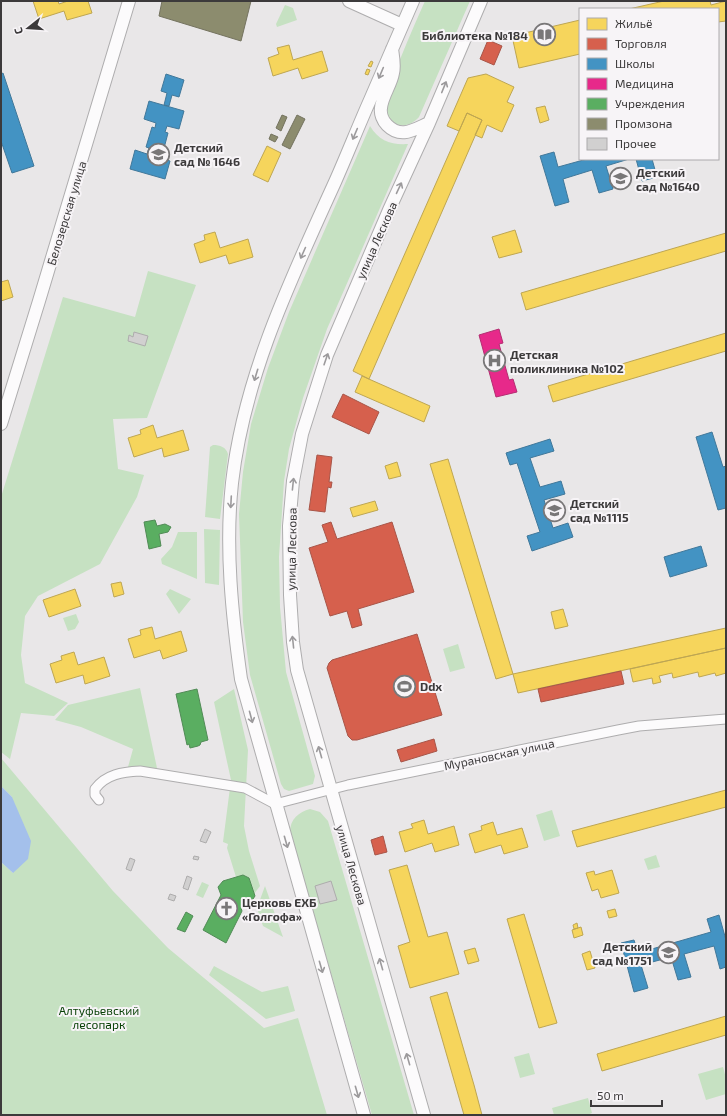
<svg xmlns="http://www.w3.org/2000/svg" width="727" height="1116" font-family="'Exo 2',sans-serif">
<rect width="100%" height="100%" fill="#e9e7e8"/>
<path fill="#c6e1c2" d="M425,1H470L419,117C414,122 409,126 401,125C390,125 383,114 385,104C386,97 389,90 391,83C401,55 413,28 425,1Z
M285,5L293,8L297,20L277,27L276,24Z
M370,126C379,141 391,145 408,144L327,329L303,398L289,449L284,481L279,557L280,607L286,672L315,776L313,784L289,791L284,789L281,784L250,675L243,622L239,514L243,472L251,424L268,368L289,312Z
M148,271L196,285L147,418L113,419L118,469L144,475L137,497L100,564L38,596L25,616L21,655L25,683L68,703L54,716L21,713L10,759L1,752V497L63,297L135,317Z
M213,445C220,445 226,447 228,454L220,519L205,517L210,447Z
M204,529L220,530L219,585L205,583Z
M178,532H197V579L162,564L161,559L172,547Z
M170,589L191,599L179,614L166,594Z
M76,614L79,622L75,629L68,631L63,618Z
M458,644L465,668L450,672L443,649Z
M140,688L157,768L128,767L133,749L81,727L55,720L68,705Z
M234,689L248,750L244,826L249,851L260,886L254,894L249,878L243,875L236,877L227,848L228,844L223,842L231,780L214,702Z
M1,758L113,891L168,948L264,1028L298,1018L327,1115H1V862L13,873L12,797L1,786Z
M310,809L320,812L328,821L414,1115H372L290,832C290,819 299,812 310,809Z
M552,810L560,836L544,841L536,815Z
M656,855L660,867L648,870L644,859Z
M202,882L209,885L203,898L196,895Z
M265,886L283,937L263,926L257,908Z
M214,966L262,992L288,986L295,1011L266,1019L209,975Z
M529,1053L535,1074L520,1078L514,1057Z
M723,1067L726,1078V1094L706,1100L698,1074Z
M588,1098L592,1113L587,1115H554L552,1108Z"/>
<path fill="#a4c0eb" d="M1,786L12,797L31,841L28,859L13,873L1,862Z"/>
<path fill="#f6d55c" stroke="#bea652" d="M33,1H58L59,4L68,1H88L92,13L67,20L64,11L39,19Z
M664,1H710L711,5L726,1V21L718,22V9H629Z
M580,20V54L519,68L512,36Z
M289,45L293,60L322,51L328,71L302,79L298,68L273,76L268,58L279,54L277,48Z
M371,61L373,62L371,67L368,66Z
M367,69L370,70L368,75L365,74Z
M486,74L514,87L507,102L514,105L502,132L487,125L482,138L475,135L482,120L467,113L459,131L447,126L468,78Z
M545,106L549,120L540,123L536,108Z
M467,113L482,120L369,379L353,371Z
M267,146L281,153L268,182L253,175Z
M515,230L522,252L499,258L492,237Z
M215,232L220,248L248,239L253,257L229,264L226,255L200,263L194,244L205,240L204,235Z
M726,233V251L526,310L521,293Z
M8,280L13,297L1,301V282Z
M726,333V351L553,402L548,386Z
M362,376L430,406L424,422L355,392Z
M153,425L157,438L183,430L189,450L164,457L162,448L134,457L128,438L141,434L140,430Z
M448,459L513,674L496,679L430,464Z
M397,462L401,476L389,479L385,466Z
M375,501L378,510L353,517L350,508Z
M121,582L124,594L114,597L111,584Z
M75,589L81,606L49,617L43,600Z
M563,609L568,626L555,629L551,612Z
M152,627L155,639L181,631L187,651L163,659L160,650L134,658L128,639L141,635L140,630Z
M726,628V648L518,693L513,674Z
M726,648V673L716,676L715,673L699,677L698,672L673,678L672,673L659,676L661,682L653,684L652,678L633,682L630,669Z
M74,652L78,665L104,657L110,676L85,684L83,675L56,683L50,664L62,660L61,656Z
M726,790V807L577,847L572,831Z
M424,820L428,834L454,826L459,845L435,852L432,843L405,852L399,832L413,828L411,824Z
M493,822L497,835L522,828L528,847L504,854L501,845L475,853L469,834L482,830L481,826Z
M407,865L428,937L447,932L459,974L410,988L398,946L410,942L389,870Z
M612,870L619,893L601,898L598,889L592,891L586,873L594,871L595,875Z
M615,909L617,916L609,918L607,911Z
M524,914L557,1023L539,1028L507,919Z
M577,923L578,928L574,929L573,925Z
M581,927L583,935L574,938L572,930Z
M475,948L479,961L468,964L464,951Z
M590,951L595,968L587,970L582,954Z
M447,992L474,1085L482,1115H464L430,997Z
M726,1016V1035L602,1071L597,1054Z"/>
<path fill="#d6604d" stroke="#a85548" d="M488,40L502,46L494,65L480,59Z
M343,394L379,412L369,434L332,417Z
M317,455L332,457L329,482H332L331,488L328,487L325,512L309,510Z
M331,522L337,539L392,522L414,592L358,609L362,625L352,628L347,611L330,616L309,548L328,542L322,525Z
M417,634L442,715L357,740H352L348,736L327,668L329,663L332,660Z
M621,671L624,684L541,702L538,689Z
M434,739L437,751L401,762L397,750Z
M383,836L387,852L375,855L371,840Z"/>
<path fill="#4393c3" stroke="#41789a" d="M3,73L34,166L12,173L1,141V74Z
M166,74L184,80L179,97L172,95L169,106L164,105L167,93L161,91Z
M149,101L184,111L179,129L167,126L165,132L168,133L163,152L160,151L158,157L170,161L165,179L130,169L135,150L147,154L149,148L146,147L152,127L155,128L156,123L144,119Z
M554,152L558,167L587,159H629L606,166L613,189L599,193L592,170L563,179L569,202L555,206L540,156Z
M636,159H652L657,177L642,181Z
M712,432L723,467L726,466V508L718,510L696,437Z
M550,439L554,451L530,458L540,487L561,481L565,494L544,500L553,528L568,523L573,537L532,551L527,536L540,532L517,463L510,465L506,453Z
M701,546L707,566L670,577L664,557Z
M719,915L726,940V967L720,969L714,946L684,954L691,977L678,980L671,957L641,965L648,988L634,992L621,943L634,940L638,953L711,932L707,919Z"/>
<path fill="#e7298a" stroke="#b42e72" d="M499,329L503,343L499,344L509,380L513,379L517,392L496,397L479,335Z"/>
<path fill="#5aae61" stroke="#518b56" d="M155,520L157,526L165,524L171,527L168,532L159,534L161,546L149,549L144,522Z
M197,689L208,740L201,742L200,745L198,746L190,748L189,744L187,745L176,694Z
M243,875L249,878L255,896L251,902L241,908L242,911L226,943L203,930L221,895L218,887L223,881Z
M186,912L193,916L185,932L177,929Z"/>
<path fill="#8c8c6e" stroke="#74735f" d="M162,1H251L241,41L159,16Z
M282,115L287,117L281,131L276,128Z
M297,115L305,119L290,149L282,145Z
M271,134L278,137L275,142L269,139Z"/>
<path fill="#d1d0d0" stroke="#adacac" d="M134,332L148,336L145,346L128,341L129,335L133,337Z
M205,829L211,832L206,843L200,841Z
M194,856L199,857L198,860L193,859Z
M130,858L135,860L131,871L126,869Z
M187,876L192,878L188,890L183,888Z
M331,881L337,900L320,904L315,886Z
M170,894L176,896L174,901L168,899Z"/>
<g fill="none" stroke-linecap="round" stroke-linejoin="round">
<defs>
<path id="street" d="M99,800L95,795V789C106,774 123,772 140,771L245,788L275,804L348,785L618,730L639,726L726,719"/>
<path id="secondary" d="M349,1L402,25
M392,49C393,56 395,66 393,73C391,85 382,96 381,108C380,114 383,121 387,125C401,139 413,130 429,123
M1,424L39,301L129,1
M364,1115L241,679C232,615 225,548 232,483C244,376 291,279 335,182C347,155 358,127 370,100C384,67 399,34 413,1
M424,1115L297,670L293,642L290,595L289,526L293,481L302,434L327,355L389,210L429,123L481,1"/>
</defs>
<use href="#street" stroke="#aeadae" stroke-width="11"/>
<use href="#secondary" stroke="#aeadae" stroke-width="14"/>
<use href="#street" stroke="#fcfbfc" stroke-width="9"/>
<use href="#secondary" stroke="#fcfbfc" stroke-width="12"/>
</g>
<defs><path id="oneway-shaft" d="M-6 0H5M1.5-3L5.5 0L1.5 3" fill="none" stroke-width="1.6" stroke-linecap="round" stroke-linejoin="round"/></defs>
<g stroke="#9c9a9c">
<use href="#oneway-shaft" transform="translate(381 73) rotate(113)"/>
<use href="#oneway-shaft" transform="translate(444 87) rotate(-68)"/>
<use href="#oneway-shaft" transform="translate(355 134) rotate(113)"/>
<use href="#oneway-shaft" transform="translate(399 188) rotate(-65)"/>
<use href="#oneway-shaft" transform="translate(303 253) rotate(114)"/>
<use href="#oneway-shaft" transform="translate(326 359) rotate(-71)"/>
<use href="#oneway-shaft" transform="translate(256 375) rotate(107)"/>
<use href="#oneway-shaft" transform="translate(293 484) rotate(-84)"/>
<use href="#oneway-shaft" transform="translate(231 502) rotate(93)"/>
<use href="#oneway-shaft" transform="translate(293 642) rotate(-96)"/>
<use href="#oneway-shaft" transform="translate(251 717) rotate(75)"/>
<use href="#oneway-shaft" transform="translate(320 752) rotate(-106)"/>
<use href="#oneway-shaft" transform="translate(286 842) rotate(74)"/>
<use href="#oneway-shaft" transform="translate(381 964) rotate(-106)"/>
<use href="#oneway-shaft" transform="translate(321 967) rotate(74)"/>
<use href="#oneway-shaft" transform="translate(408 1059) rotate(-106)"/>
<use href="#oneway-shaft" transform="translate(357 1092) rotate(74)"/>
</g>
<defs>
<symbol id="library-ring" viewBox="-11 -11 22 22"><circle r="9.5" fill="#f7f4f7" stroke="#797778" stroke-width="1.5"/><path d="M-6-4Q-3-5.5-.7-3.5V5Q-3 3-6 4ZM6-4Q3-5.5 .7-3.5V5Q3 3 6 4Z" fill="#797778"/></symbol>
<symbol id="school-ring" viewBox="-11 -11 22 22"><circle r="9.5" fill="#f7f4f7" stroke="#797778" stroke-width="1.5"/><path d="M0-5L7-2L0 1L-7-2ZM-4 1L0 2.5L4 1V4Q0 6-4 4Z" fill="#797778"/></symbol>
<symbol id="hospital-ring" viewBox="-11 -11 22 22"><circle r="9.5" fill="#f7f4f7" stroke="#797778" stroke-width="1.5"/><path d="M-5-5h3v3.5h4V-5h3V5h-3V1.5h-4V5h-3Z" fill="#797778"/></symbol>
<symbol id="stadium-ring" viewBox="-11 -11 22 22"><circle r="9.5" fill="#f7f4f7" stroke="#797778" stroke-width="1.5"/><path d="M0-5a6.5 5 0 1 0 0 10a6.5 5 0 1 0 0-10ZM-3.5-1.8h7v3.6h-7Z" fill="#797778"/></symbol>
<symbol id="church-ring" viewBox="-11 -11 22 22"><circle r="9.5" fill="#f7f4f7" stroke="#797778" stroke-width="1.5"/><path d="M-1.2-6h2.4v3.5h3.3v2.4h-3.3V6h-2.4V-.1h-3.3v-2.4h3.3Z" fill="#797778"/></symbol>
</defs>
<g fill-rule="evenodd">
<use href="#library-ring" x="532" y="22" width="25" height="25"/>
<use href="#school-ring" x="146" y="142" width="25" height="25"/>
<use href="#school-ring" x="608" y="166" width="25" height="25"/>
<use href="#hospital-ring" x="482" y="348" width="25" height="25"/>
<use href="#school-ring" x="542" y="498" width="25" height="25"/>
<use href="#stadium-ring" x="392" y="674" width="25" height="25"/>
<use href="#church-ring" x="214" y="896" width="25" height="25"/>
<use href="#school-ring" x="656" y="940" width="25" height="25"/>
</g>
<g text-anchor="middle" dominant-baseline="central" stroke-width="4" stroke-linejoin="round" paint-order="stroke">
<g font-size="12" font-weight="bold" fill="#3c3a3b" stroke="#f7f4f7" text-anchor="start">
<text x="528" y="35" text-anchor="end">Библиотека №184</text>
<text x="174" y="147">Детский<tspan x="174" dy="14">сад № 1646</tspan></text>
<text x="636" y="172">Детский<tspan x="636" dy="14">сад №1640</tspan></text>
<text x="510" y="354">Детская<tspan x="510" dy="14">поликлиника №102</tspan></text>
<text x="570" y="503">Детский<tspan x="570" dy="14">сад №1115</tspan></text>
<text x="420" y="686">Ddx</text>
<text x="242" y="902">Церковь ЕХБ<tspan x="242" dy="14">«Голгофа»</tspan></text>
<text x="652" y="946" text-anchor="end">Детский<tspan x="652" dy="14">сад №1751</tspan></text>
</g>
<g font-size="12" fill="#3c3a3b" stroke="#f7f4f7">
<text transform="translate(66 213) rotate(-73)">Белозерская улица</text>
<text transform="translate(376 240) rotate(-66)">улица Лескова</text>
<text transform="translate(291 549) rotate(-89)">улица Лескова</text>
<text transform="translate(499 754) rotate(-12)">Мурановская улица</text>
<text transform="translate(352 865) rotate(74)">улица Лескова</text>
</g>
<g font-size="12" fill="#063f04" stroke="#f7f4f7">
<text x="99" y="1010">Алтуфьевский<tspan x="99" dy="14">лесопарк</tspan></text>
</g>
</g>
<rect width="727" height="1116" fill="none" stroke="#3c3a3b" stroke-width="4"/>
<rect x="579" y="8" width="140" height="152" fill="#f7f4f7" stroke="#acaaac"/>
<rect x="587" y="18" width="20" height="12" fill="#f6d55c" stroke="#acaaac"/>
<text x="615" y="28" font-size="12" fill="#3c3a3b">Жильё</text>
<rect x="587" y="38" width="20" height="12" fill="#d6604d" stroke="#acaaac"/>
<text x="615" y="48" font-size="12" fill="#3c3a3b">Торговля</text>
<rect x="587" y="58" width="20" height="12" fill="#4393c3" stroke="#acaaac"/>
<text x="615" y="68" font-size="12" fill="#3c3a3b">Школы</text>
<rect x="587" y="78" width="20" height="12" fill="#e7298a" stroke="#acaaac"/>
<text x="615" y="88" font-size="12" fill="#3c3a3b">Медицина</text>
<rect x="587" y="98" width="20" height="12" fill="#5aae61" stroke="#acaaac"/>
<text x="615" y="108" font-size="12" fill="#3c3a3b">Учреждения</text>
<rect x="587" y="118" width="20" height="12" fill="#8c8c6e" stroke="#acaaac"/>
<text x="615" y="128" font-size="12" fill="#3c3a3b">Промзона</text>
<rect x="587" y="138" width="20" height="12" fill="#d1d0d0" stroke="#acaaac"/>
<text x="615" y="148" font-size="12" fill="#3c3a3b">Прочее</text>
<g transform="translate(28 28) rotate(253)" stroke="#f7f4f7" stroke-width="3" paint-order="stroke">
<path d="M0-3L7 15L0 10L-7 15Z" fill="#3c3a3b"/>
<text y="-6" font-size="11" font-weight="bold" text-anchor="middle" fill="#3c3a3b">С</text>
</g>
<path d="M591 1100v6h71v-6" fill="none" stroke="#3c3a3b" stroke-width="2"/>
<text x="597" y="1100" font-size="12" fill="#3c3a3b" stroke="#f7f4f7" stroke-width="3" paint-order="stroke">50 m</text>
</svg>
